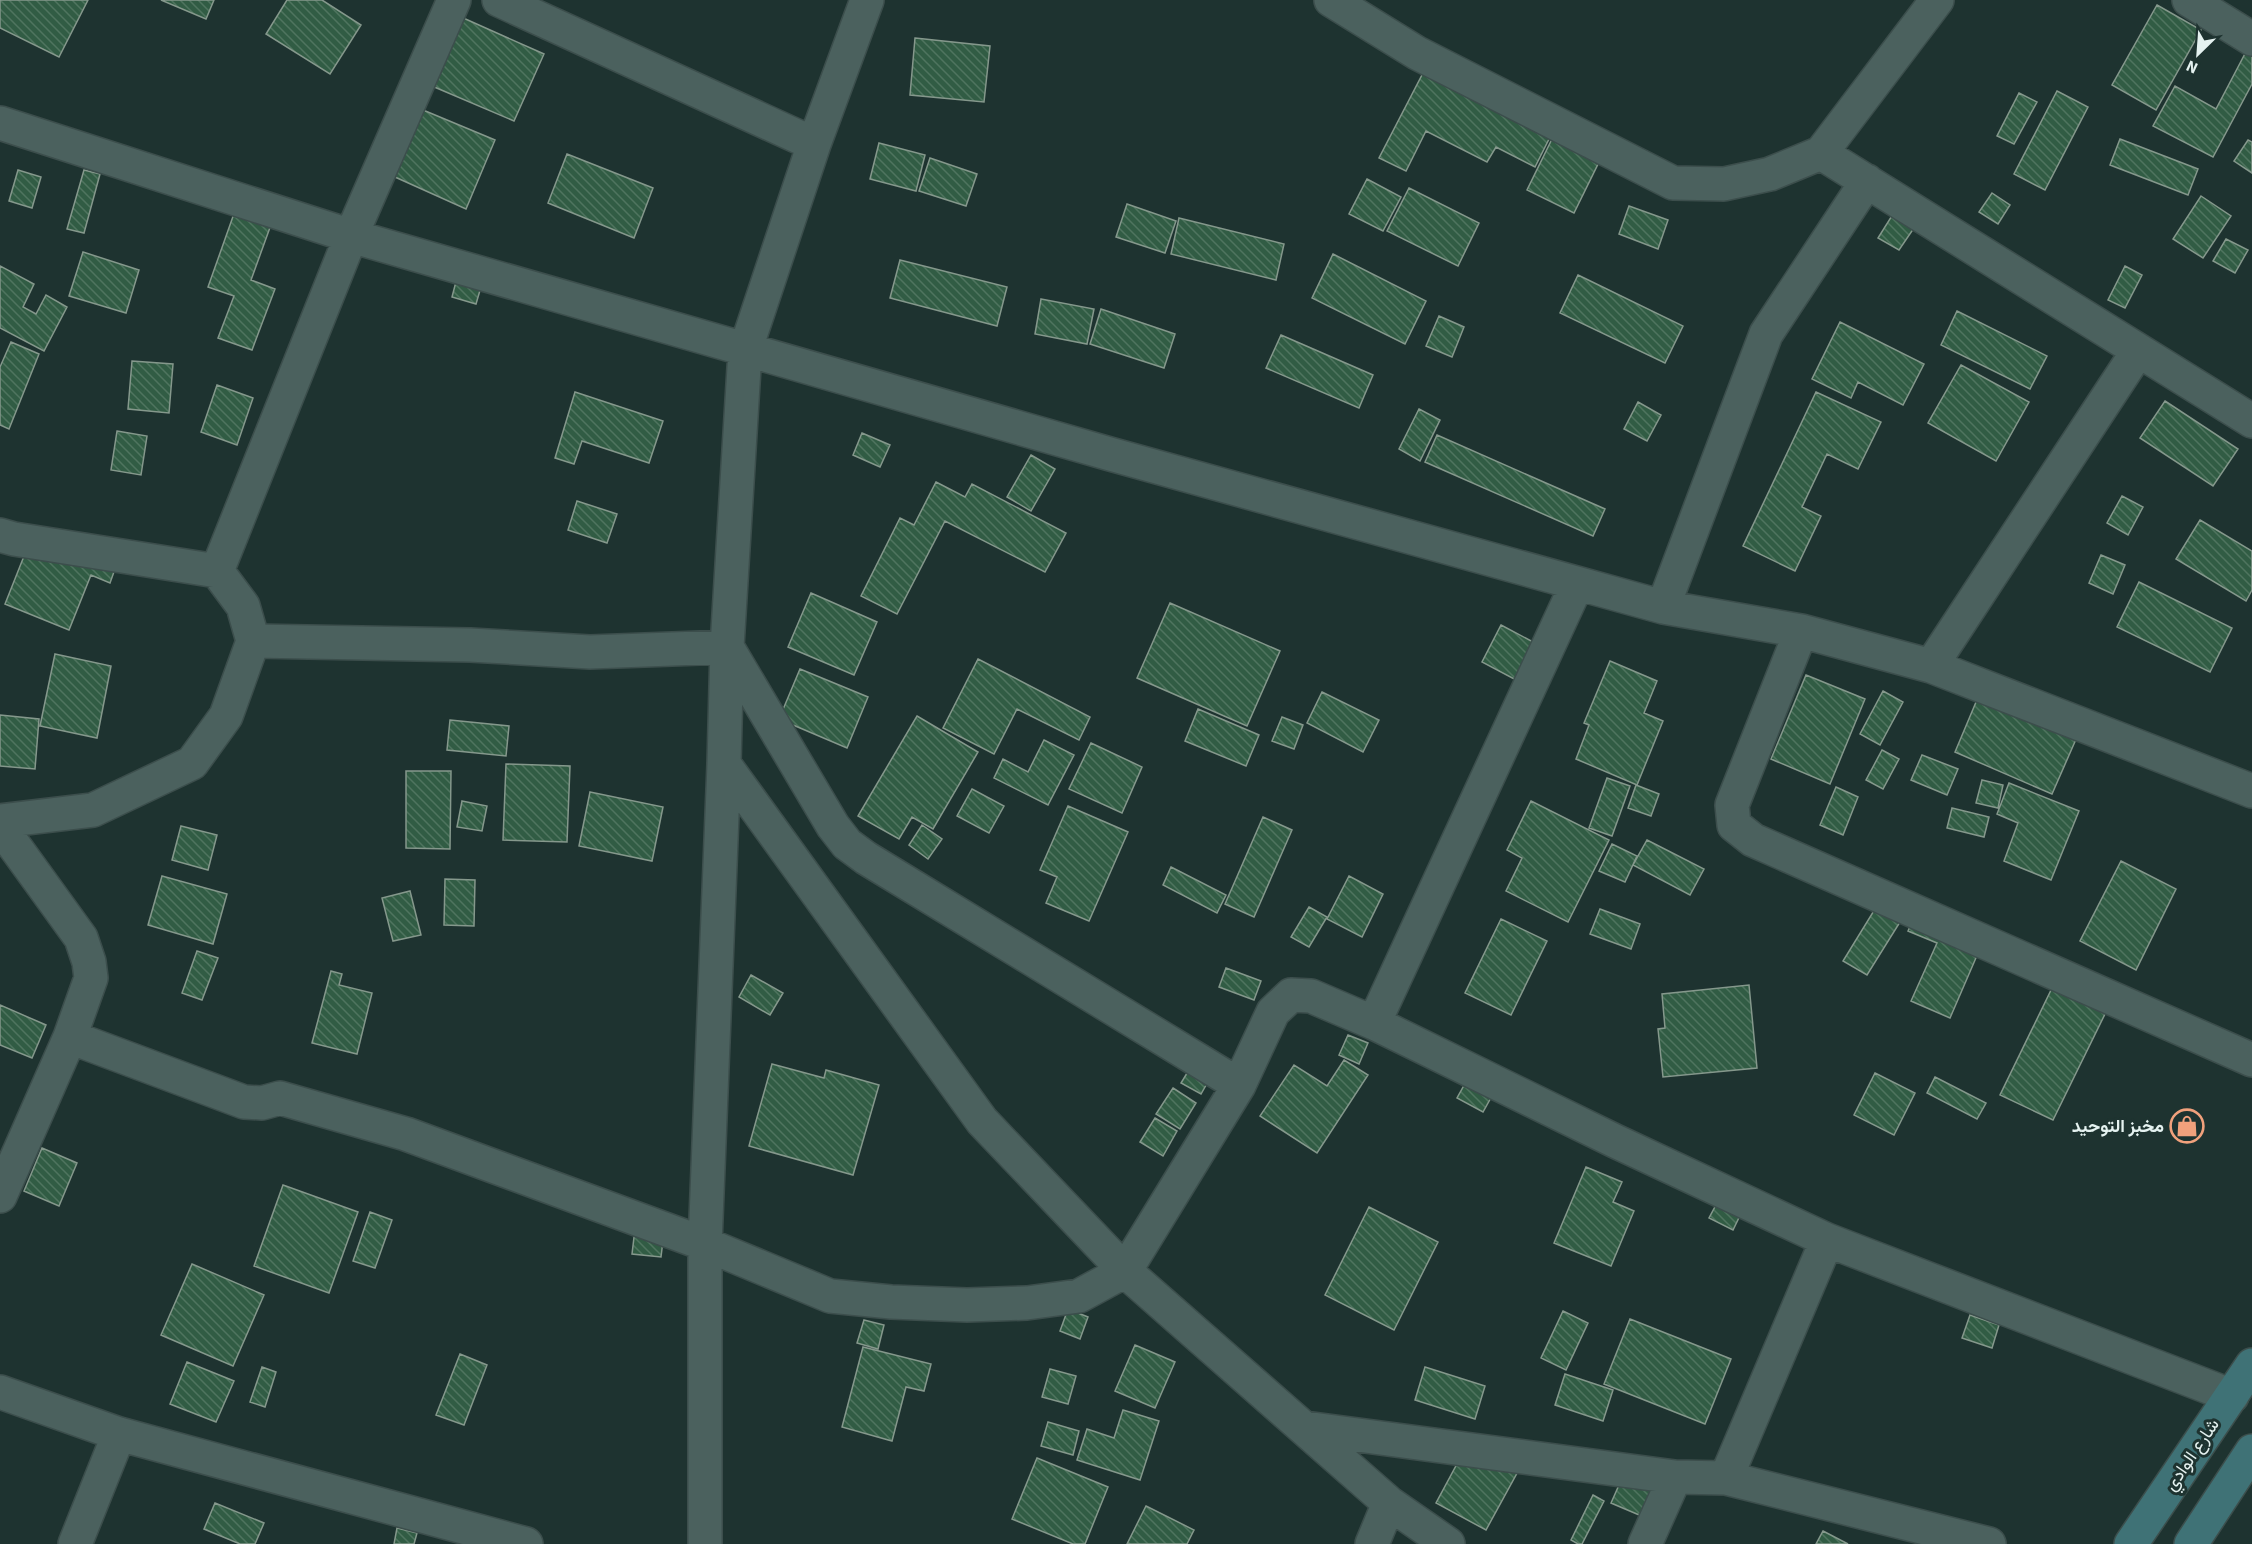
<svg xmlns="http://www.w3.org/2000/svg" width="2252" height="1544" font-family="'Source Sans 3',Vazirmatn,sans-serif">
<defs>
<pattern id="building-back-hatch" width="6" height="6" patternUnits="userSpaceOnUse" patternTransform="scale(1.5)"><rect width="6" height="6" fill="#315c44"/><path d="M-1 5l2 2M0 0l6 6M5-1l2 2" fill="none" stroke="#4f745f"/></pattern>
</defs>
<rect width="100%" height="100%" fill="#1e3330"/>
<path fill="url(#building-back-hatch)" stroke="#85988c" stroke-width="1.5" d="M0,0H88L59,57L0,28Z
M161,0H214L206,19Z
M287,0H322L361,25L330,74L266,34Z
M2157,5L2201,30L2156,110L2112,85Z
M461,17L544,54L514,121L432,86Z
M915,38L990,46L984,102L910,95Z
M2249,46L2252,48V84L2213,157L2153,126L2175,86L2216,109Z
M1423,73L1550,137L1535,167L1496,147L1487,162L1426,131L1406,171L1379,158Z
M2057,91L2088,107L2045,190L2014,174Z
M2019,93L2037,102L2014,144L1997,136Z
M423,110L495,140L466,209L395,177Z
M1553,137L1600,160L1574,213L1527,190Z
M2120,139L2198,169L2188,195L2110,165Z
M2248,140L2252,142V173L2234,161Z
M879,143L925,155L916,191L870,179Z
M567,154L653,188L634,238L548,203Z
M930,158L977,174L966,206L919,191Z
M18,170L41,177L32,208L9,201Z
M84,170L100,174L84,233L67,229Z
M1367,179L1401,197L1383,231L1349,214Z
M1409,188L1479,223L1458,266L1387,231Z
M1992,193L2010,205L1998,224L1979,212Z
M2201,196L2231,216L2203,258L2173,239Z
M1127,204L1176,221L1165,253L1116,237Z
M1629,206L1668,220L1658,249L1619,234Z
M236,208L272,222L251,280L275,289L252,350L218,338L234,296L208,287Z
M1893,214L1914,228L1899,250L1878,238Z
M1179,218L1284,244L1276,280L1171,254Z
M2226,239L2248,250L2235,273L2213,261Z
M83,252L139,270L126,313L69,296Z
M1333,254L1426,301L1405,344L1312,298Z
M900,260L1007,287L997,326L890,298Z
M0,266L34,284L23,307L36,314L46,295L67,307L44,351L0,328Z
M2125,266L2142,275L2125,308L2108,300Z
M458,274L483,280L476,304L452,297Z
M1578,275L1683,326L1665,363L1560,313Z
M1041,299L1094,309L1087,344L1035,334Z
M1101,309L1175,334L1164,368L1090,344Z
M1957,311L2047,356L2030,389L1941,345Z
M1439,316L1464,327L1452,357L1426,346Z
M1840,322L1924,364L1903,405L1858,382L1851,398L1812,379Z
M1281,335L1373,375L1359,408L1266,368Z
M11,342L39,354L9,429L0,425V367Z
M132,361L173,364L169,413L128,409Z
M1961,365L2029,402L1996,461L1928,423Z
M217,385L253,398L237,445L201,432Z
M575,392L663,421L649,463L582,441L574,464L555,458Z
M1816,392L1881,422L1858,469L1827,454L1802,507L1821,516L1795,571L1743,546Z
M2165,401L2238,449L2213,486L2140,438Z
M1638,402L1661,415L1647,441L1624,429Z
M1419,409L1440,420L1420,461L1399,449Z
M117,431L147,436L141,475L111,470Z
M862,433L890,445L880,467L853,455Z
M1437,435L1605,509L1593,536L1425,462Z
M1031,455L1055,469L1031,511L1007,497Z
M936,482L965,497L972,484L1066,533L1045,572L945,521L897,614L861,596L900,518L914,525Z
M2122,496L2143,507L2128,535L2107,523Z
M577,501L617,514L607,543L568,530Z
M2200,520L2252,551V590L2246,601L2176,559Z
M32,536L115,569L110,583L91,575L69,630L5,604Z
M2101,555L2125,565L2113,594L2089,583Z
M2139,582L2232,628L2210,672L2117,627Z
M811,593L877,622L854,675L788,647Z
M1170,603L1280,651L1247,726L1137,678Z
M1501,625L1535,643L1516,680L1482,662Z
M55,654L111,666L97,738L40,726Z
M978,659L1090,717L1079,740L1017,709L994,754L943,728Z
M1610,661L1657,681L1644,713L1663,721L1637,785L1576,759L1589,725L1584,723Z
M800,669L868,697L847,748L779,719Z
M1806,675L1865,699L1830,784L1771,759Z
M1883,691L1903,702L1880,745L1860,734Z
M1322,692L1379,720L1363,752L1307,723Z
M1979,695L2077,737L2052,794L1955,752Z
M1198,709L1259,735L1246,766L1185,741Z
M0,715L39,719L35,769L0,766Z
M917,716L978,752L933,829L912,817L899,839L858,816Z
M1282,717L1303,725L1294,749L1272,741Z
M450,720L509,726L506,756L447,750Z
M1044,740L1074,755L1048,805L994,778L1003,759L1028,772Z
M1091,743L1142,767L1122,813L1069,789Z
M1882,750L1899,759L1883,789L1866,780Z
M1922,755L1958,769L1947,795L1911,780Z
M506,764L570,766L567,842L503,840Z
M406,771H451L450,849L406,848Z
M1607,778L1630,786L1612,836L1589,828Z
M1982,780L2003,785L1998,808L1976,803Z
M2009,783L2079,811L2051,880L2004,861L2018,823L1997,814Z
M1636,785L1659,794L1651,816L1628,808Z
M1836,787L1858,797L1843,835L1820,825Z
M972,789L1004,806L989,833L957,816Z
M590,792L663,807L652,861L579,846Z
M462,801L487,806L482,831L457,827Z
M1531,801L1609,840L1568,922L1506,891L1522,858L1507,850Z
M1068,806L1128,832L1089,921L1046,903L1057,877L1040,870Z
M1952,808L1989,817L1984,837L1947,828Z
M1263,817L1292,830L1254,917L1225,904Z
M922,825L942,839L928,859L909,845Z
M181,826L217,835L208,870L172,860Z
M1647,840L1704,869L1690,895L1633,865Z
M1612,844L1637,856L1625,882L1599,871Z
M2121,861L2176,889L2136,970L2080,941Z
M1171,867L1226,895L1217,913L1163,885Z
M162,876L227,894L213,944L148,925Z
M1349,876L1383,894L1362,937L1327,919Z
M445,879L475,880L474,926L444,925Z
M410,891L421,935L393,941L382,898Z
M1886,891L1910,906L1867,975L1843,961Z
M1309,907L1327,917L1309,947L1291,937Z
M1918,907L1985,937L1950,1018L1911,1001L1937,943L1908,931Z
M1600,909L1640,924L1631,949L1590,934Z
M1501,919L1547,941L1511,1015L1465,993Z
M197,951L218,958L202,1000L182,993Z
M1226,968L1261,981L1254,1000L1219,987Z
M331,971L342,974L339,985L372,993L357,1054L312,1043Z
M751,975L783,993L770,1015L739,997Z
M1749,985L1757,1068L1663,1077L1658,1029L1665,1028L1662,994Z
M2053,986L2106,1012L2053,1120L2000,1095Z
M0,1005L46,1025L32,1058L0,1045Z
M1348,1035L1368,1043L1359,1064L1339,1055Z
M1195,1060L1214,1071L1201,1094L1181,1083Z
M1344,1060L1368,1075L1317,1153L1260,1116L1294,1065L1327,1086Z
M772,1064L824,1078L826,1070L879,1085L853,1175L749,1146Z
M1472,1071L1498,1085L1483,1112L1457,1098Z
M1875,1073L1915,1093L1894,1135L1854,1115Z
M1935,1077L1986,1103L1977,1119L1927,1093Z
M1173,1088L1196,1103L1180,1129L1156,1114Z
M1155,1118L1177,1131L1163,1156L1140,1142Z
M42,1148L77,1163L59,1206L24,1191Z
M1586,1167L1622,1182L1613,1202L1634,1211L1611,1266L1554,1243Z
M283,1185L358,1212L329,1293L254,1266Z
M1724,1190L1747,1201L1733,1230L1709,1218Z
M1369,1207L1438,1242L1394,1330L1325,1295Z
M370,1212L392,1220L375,1268L353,1261Z
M635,1229L664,1232L661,1257L632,1254Z
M192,1264L264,1295L233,1366L161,1335Z
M1068,1309L1088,1317L1080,1339L1060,1331Z
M1563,1311L1588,1323L1566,1370L1541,1358Z
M1970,1315L1999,1325L1992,1348L1962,1338Z
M1630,1319L1731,1359L1705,1424L1604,1384Z
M864,1320L884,1325L878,1349L857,1343Z
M1135,1345L1175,1362L1155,1408L1115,1391Z
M863,1347L931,1364L924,1391L906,1387L892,1441L842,1427Z
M460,1354L487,1365L464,1425L436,1415Z
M187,1362L234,1381L216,1422L170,1404Z
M262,1367L276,1372L265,1407L250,1402Z
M1425,1367L1485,1386L1475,1419L1415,1400Z
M1050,1369L1076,1376L1068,1404L1042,1397Z
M1565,1374L1613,1390L1603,1421L1555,1405Z
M1123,1410L1159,1421L1140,1480L1077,1460L1087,1429L1114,1438Z
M1048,1422L1079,1431L1073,1455L1041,1446Z
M1472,1436L1522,1464L1486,1530L1436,1503Z
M1037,1458L1108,1487L1085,1544H1073L1012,1519Z
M1623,1476L1669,1497L1658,1523L1611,1503Z
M1593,1495L1604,1501L1582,1544H1578L1571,1540Z
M215,1503L264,1523L255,1544H240L204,1529Z
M1146,1506L1194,1530L1187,1544H1127Z
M397,1528L417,1533L414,1544H394Z
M1823,1531L1848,1544H1816Z"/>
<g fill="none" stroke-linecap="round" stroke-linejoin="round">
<defs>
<path id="street" d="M454,0L351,236L217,571L243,606L253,641L470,645L590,652L727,647L833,826L847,844L866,858L1239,1085
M499,0L814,144
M1331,0L1417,53L1673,183L1724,184L1770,174L1821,153L1937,0
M2189,0L2252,39
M0,123L351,236L1110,454L1663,607L1801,631L1931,666L2252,791
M1821,153L2252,421
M0,535L14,539L217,571
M1663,607L1766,334L1867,181
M1801,631L1732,805L1734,825L1753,840L2252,1060
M1931,666L2138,351
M724,764L982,1121L1125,1271L1389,1503L1448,1544
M0,821L93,810L192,763L226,716L253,641
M0,826L81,938L89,962L91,978L70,1037L0,1196
M1374,1023L1577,584
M70,1037L244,1102L262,1103L280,1098L406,1134L705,1244L830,1296L891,1302L967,1305L1027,1303L1079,1296L1125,1271L1239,1085L1273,1012L1291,995L1311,996L1374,1023L1615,1141L1827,1240L2232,1396
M0,1392L119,1434L526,1544
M1305,1428L1675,1477L1726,1478L1989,1544
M1726,1478L1827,1240
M75,1544L119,1434
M705,1544V1244L724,764L727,647L745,351L814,144L867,0
M1372,1544L1389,1503
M1645,1544L1675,1477"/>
<path id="secondary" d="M2131,1544L2252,1365
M2191,1544L2252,1451"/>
</defs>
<use href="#street" stroke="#3c4e4c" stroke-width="36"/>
<use href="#secondary" stroke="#3c4e4c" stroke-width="36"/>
<use href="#street" stroke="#4b615e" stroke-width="33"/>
<use href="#secondary" stroke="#3f7276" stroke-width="33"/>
</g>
<defs>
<symbol id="shop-ring" viewBox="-11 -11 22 22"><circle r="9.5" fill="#1e3330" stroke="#f1a17c" stroke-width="1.5"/><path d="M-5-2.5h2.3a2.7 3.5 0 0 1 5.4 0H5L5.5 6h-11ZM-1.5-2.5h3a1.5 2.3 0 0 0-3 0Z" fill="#f1a17c"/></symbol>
</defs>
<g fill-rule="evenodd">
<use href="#shop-ring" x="2168" y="1107" width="38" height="38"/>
</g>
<g text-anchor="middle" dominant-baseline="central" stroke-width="6" stroke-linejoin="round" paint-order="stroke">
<g font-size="18" font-weight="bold" fill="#e5f2f0" stroke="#1e3330" text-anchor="end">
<text x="2164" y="1126">مخبز التوحيد</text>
</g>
<g font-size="18" fill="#e5f2f0" stroke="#1e3330">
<text transform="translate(2192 1455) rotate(-56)">شارع الوادي</text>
</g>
</g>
<g transform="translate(2198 54) rotate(205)" stroke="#1e3330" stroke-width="4.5" paint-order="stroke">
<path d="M0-4.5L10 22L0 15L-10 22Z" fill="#e5f2f0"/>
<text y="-9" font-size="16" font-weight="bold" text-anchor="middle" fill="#e5f2f0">N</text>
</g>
</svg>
